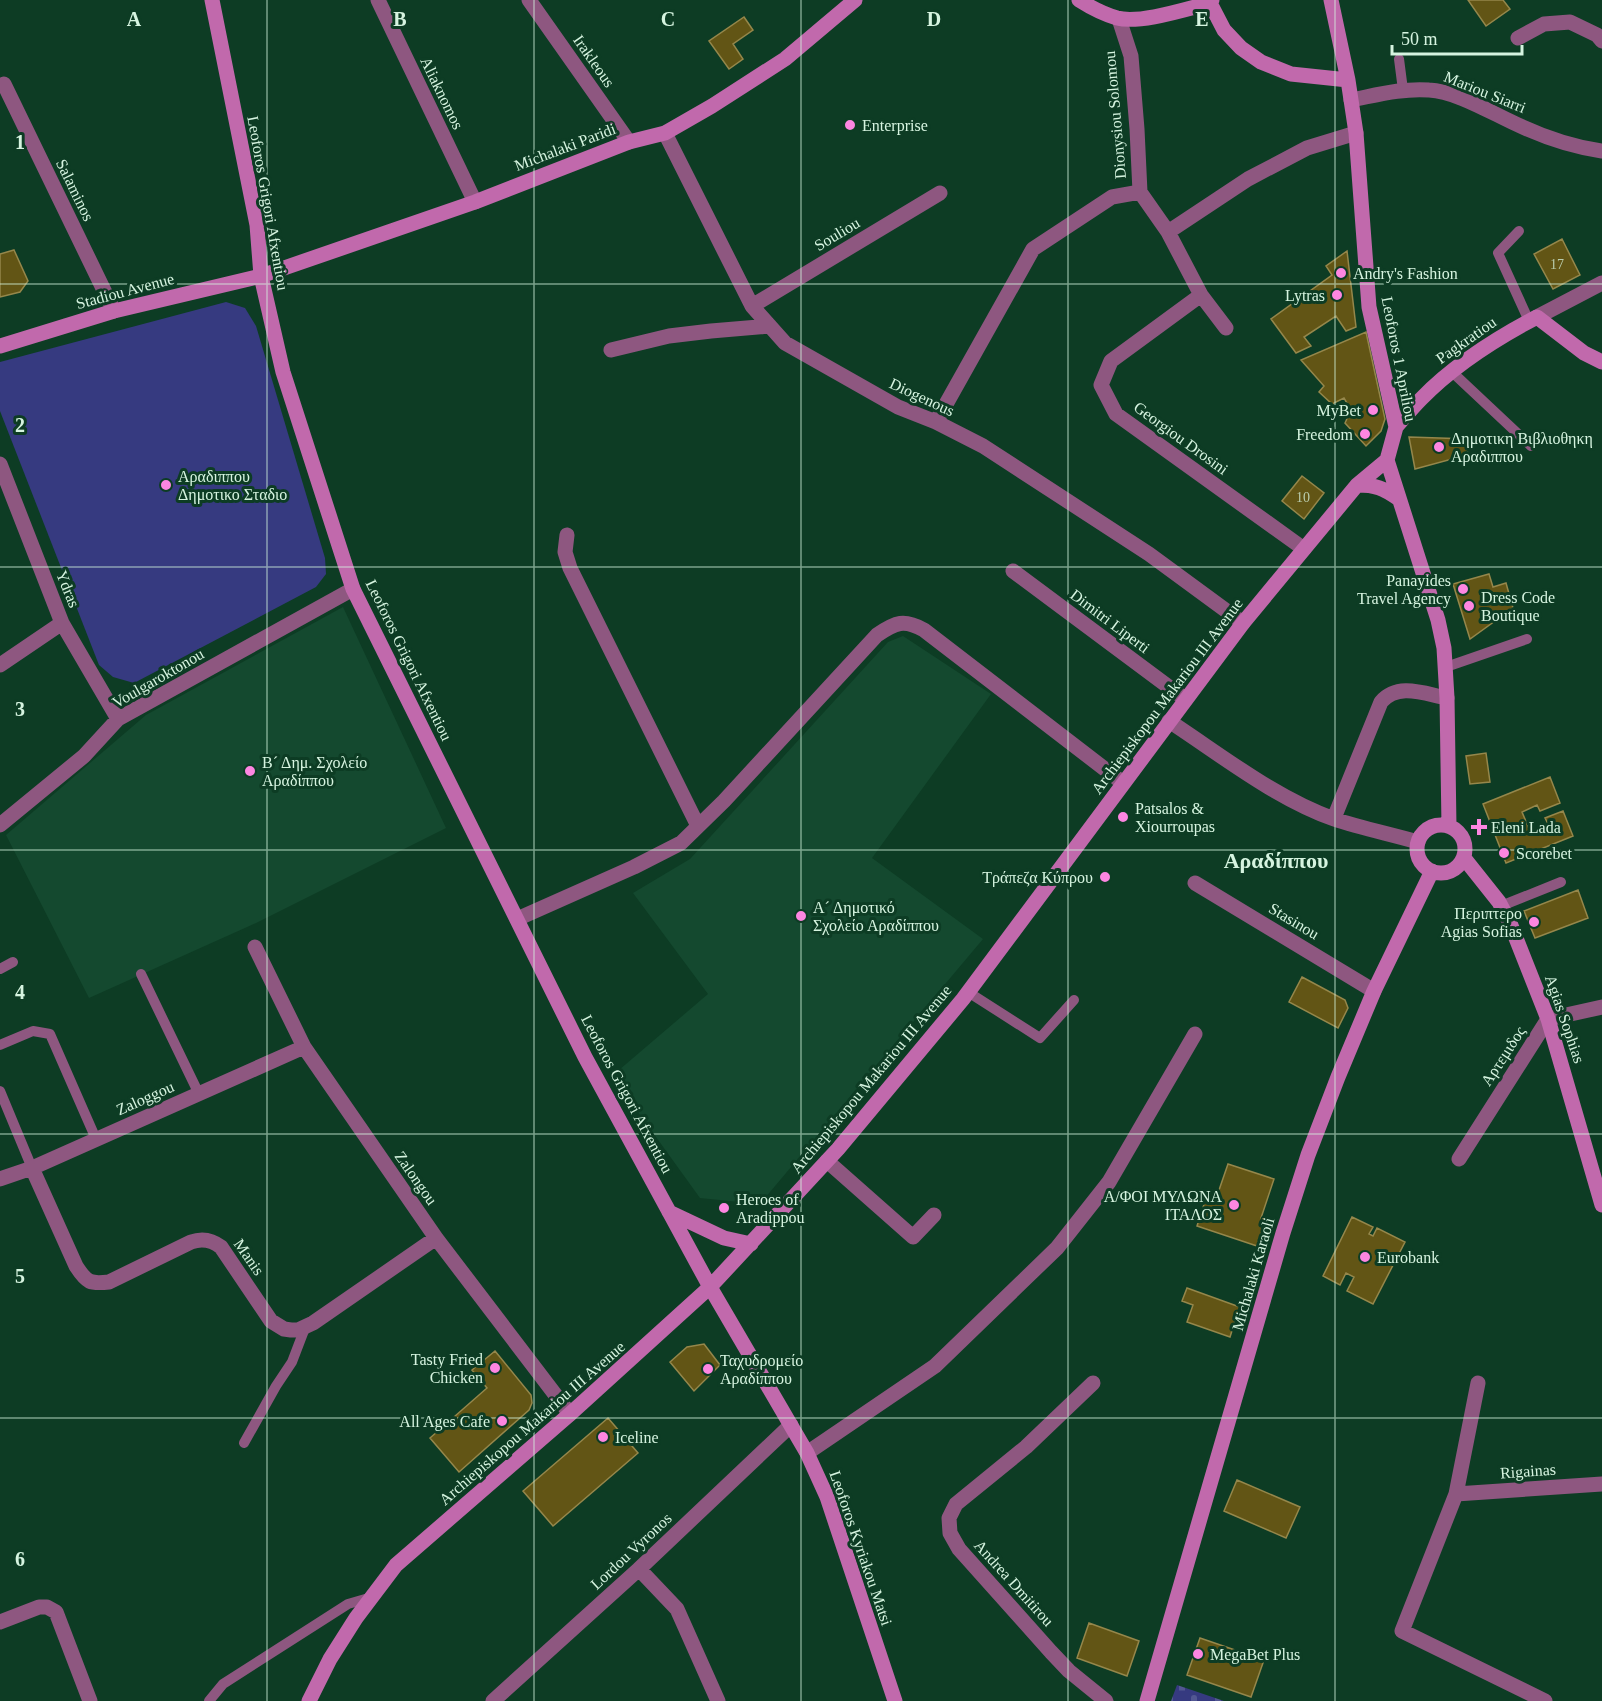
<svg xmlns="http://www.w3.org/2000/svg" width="1602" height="1701" font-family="Georgia,serif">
<defs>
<pattern id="cemetery-stones" width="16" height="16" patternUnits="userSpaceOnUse" patternTransform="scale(1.5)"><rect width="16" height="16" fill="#363a80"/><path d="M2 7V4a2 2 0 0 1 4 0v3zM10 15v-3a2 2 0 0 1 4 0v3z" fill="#525792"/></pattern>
</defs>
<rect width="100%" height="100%" fill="#0d3c24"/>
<path fill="#14492f" d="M343,607L446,828L256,923L89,998L6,835L146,715Z
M903,636L991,694L872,858L983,939L760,1204L700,1198L612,1076L708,994L633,893L690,859L888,642Z"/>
<path fill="url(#cemetery-stones)" d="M1177,1685L1224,1701H1171Z"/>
<path fill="#363a80" d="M226,302L245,308L256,326L325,558L326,574L316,587L134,683L113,677L99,665L0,411V362Z"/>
<path fill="#625515" stroke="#95874b" stroke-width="1.5" d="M1468,0H1503L1510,9L1486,26Z
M744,17L753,30L733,44L743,59L729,69L709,41Z
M1562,239L1580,275L1553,289L1534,254Z
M14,250L28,281L20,292L0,297V254Z
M1347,251L1356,327L1346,331L1336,316L1304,337L1311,346L1296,353L1271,319L1332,275L1326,266Z
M1366,332L1385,419L1381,431L1366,446L1345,423L1351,410L1344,398L1332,404L1319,392L1324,386L1301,360Z
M1409,437L1469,439L1467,455L1415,469Z
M1302,476L1324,493L1304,519L1282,501Z
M1489,574L1493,587L1506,583L1513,608L1470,639L1453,584Z
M1486,753L1490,782L1470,784L1466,756Z
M1550,777L1560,803L1540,811L1537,805L1522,812L1530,831L1548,824L1545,818L1563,811L1573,836L1506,863L1483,804Z
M1578,890L1588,918L1535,938L1524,911Z
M1302,977L1345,1000L1348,1008L1338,1028L1289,1002Z
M1228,1164L1274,1179L1261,1218L1266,1220L1257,1246L1197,1226L1209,1189L1218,1193Z
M1352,1217L1373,1227L1369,1234L1373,1236L1377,1228L1405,1242L1373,1304L1347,1291L1354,1277L1346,1273L1340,1285L1323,1276Z
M1187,1288L1248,1310L1243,1324L1235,1321L1230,1337L1187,1322L1193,1305L1182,1301Z
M704,1344L720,1365L694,1391L670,1362L687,1347Z
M495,1351L531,1395L532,1403L529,1410L520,1418L459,1472L430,1438L487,1388L472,1370Z
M608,1418L638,1453L553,1526L523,1491Z
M1237,1480L1300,1507L1286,1538L1224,1511Z
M1089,1623L1139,1641L1127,1676L1077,1658Z
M1200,1638L1264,1660L1251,1697L1187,1675Z"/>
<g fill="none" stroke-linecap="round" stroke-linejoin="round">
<path stroke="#8e5780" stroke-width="10" d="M1399,59L1403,90
M1519,231L1498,253L1529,321
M1451,371L1531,446
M1446,667L1527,639
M1501,906L1561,882
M0,969L13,962
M141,974L199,1094
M968,992L1040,1038L1074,1000
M0,1045L33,1031L50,1034L96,1139
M0,1091L32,1168
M244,1443L276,1386L292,1362L305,1328
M209,1701L223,1684L348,1604L372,1597"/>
<path stroke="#8e5780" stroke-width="15" d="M378,0L475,202
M529,0L629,142
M1119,19L1131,56L1137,129L1140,192L1168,232L1201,295L1226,328
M1518,38L1544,24L1570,22L1597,35L1602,41
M4,84L114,311
M1351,100C1377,95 1402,88 1429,90C1455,91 1490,112 1514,123C1541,136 1573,147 1602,151
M665,133L752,306L785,343L898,407L936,422L983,446L1149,554L1243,623
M1168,232L1248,179L1307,148L1356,133
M1201,295L1111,361L1101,385L1116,414L1304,549
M752,306L940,193
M1537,317L1602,283
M611,350L669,336L711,331L770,326
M936,422L1033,249L1112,197L1140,192
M0,464L62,623L118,719
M567,535L565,552L570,568L698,826
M1013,571L1185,699
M0,665L62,623
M1169,721C1221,755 1275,798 1334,819C1361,828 1390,834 1418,842
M1334,818L1381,702C1398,682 1425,694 1447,698
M0,825L84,756L118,719L353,589
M1195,883L1374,991
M517,919L634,867L681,843L724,801L877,635C896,622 904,619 924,630L1123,783
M255,947L304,1047L436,1238L570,1414
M1459,1159L1548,1019L1602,1007
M827,1161L913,1237L934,1215
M32,1168L76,1266C87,1283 90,1284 109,1282L191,1242C202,1238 212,1240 221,1247L271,1321L284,1329L291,1330H298L313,1323L436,1238
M0,1179L32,1168L304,1047
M1093,1383L1026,1447L956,1504L949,1518L950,1533L959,1549L1051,1652L1069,1671L1106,1701
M1478,1383L1456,1494L1402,1631L1545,1701
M807,1453L935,1366L1057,1248L1109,1182L1195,1034
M1456,1494L1602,1484
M639,1569L677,1609L718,1701
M0,1622L39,1607H47L56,1612L90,1701
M493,1701L639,1569L791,1425"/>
<path stroke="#c169ac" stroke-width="15" d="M212,0L257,225L261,276L283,372L353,589L585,1057L710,1287L807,1453L827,1497L895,1701
M1079,0C1090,7 1103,14 1117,18C1140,24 1186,9 1210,3L1212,0
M1331,0L1348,80L1356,133L1369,307L1396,427L1387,460L1438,620L1444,648L1447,698L1449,826
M1210,3L1224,30L1241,48L1261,62L1291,74L1348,80
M0,346L114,311L261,276L475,202L629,142L665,133L712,106L785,59L855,0
M1396,427C1404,418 1412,408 1421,399C1454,365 1495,339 1537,317L1584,353L1602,362
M1357,485C1376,485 1383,488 1399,499
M1417 849a24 24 0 1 1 48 0a24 24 0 1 1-48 0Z
M1464,858L1499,902L1510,923L1548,1019L1602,1205
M669,1212L724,1238L751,1244
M309,1701L330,1659L356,1618L396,1565L570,1414L710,1287L838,1149L963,999L1243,623L1357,485L1387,460
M1147,1701L1283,1233L1308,1155L1338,1077L1374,991L1432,871"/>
</g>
<path fill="none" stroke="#d6f4e0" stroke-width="1.5" stroke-opacity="0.55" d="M267,0V1701M534,0V1701M801,0V1701M1068,0V1701M1335,0V1701M0,284H1602M0,567H1602M0,850H1602M0,1134H1602M0,1418H1602"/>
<g fill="#fd86e1" stroke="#0d3c24" stroke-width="2">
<circle cx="850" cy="125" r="6"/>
<circle cx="1341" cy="273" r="6"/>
<circle cx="1337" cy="295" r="6"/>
<circle cx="1373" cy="410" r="6"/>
<circle cx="1365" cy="434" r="6"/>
<circle cx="1439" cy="447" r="6"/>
<circle cx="166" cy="485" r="6"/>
<circle cx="1463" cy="589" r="6"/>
<circle cx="1469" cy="606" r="6"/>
<circle cx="250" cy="771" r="6"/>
<circle cx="1123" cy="817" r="6"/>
<path d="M1476 818h6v6h6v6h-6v6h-6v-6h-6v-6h6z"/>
<circle cx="1504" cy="853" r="6"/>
<circle cx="1105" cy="877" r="6"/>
<circle cx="801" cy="916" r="6"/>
<circle cx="1534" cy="922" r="6"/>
<circle cx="1234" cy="1205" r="6"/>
<circle cx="724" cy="1208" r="6"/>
<circle cx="1365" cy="1257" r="6"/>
<circle cx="495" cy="1368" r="6"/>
<circle cx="708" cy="1369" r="6"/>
<circle cx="502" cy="1421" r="6"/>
<circle cx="603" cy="1437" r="6"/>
<circle cx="1198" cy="1654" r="6"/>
</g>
<g text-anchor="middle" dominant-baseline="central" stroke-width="6" stroke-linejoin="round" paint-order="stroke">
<g font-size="14" fill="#b9ccad">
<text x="1557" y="264">17</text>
<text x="1303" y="497">10</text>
</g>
<g font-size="16" fill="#d6f4e0" stroke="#0d3c24">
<text transform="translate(594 61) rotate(55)">Irakleous</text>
<text transform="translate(1485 92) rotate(22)">Mariou Siarri</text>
<text transform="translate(442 93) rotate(64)">Aliaknomos</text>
<text transform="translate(1115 115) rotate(-95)">Dionysiou Solomou</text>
<text transform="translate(565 147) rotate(-21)">Michalaki Paridi</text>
<text transform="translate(75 190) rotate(64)">Salaminos</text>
<text transform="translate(268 203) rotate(80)">Leoforos Grigori Afxentiou</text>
<text transform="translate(837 234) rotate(-31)">Souliou</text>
<text transform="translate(125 291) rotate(-15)">Stadiou Avenue</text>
<text transform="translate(1466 340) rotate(-35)">Pagkratiou</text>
<text transform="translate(1399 359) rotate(79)">Leoforos 1 Apriliou</text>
<text transform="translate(922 397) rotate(25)">Diogenous</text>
<text transform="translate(1181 438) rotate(36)">Georgiou Drosini</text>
<text transform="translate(68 589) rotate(68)">Ydras</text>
<text transform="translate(1110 621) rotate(37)">Dimitri Liperti</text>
<text transform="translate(409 660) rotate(64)">Leoforos Grigori Afxentiou</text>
<text transform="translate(158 678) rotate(-30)">Voulgaroktonou</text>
<text transform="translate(1167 696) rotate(-53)">Archiepiskopou Makariou III Avenue</text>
<text transform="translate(1294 921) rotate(31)">Stasinou</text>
<text transform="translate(1565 1019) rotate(71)">Agias Sophias</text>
<text transform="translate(1503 1056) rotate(-57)">Αρτεμιδος</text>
<text transform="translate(871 1079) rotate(-50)">Archiepiskopou Makariou III Avenue</text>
<text transform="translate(627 1094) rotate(62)">Leoforos Grigori Afxentiou</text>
<text transform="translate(145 1098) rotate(-24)">Zaloggou</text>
<text transform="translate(416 1178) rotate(55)">Zalongou</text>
<text transform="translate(249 1257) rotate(55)">Manis</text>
<text transform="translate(1253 1274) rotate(-74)">Michalaki Karaoli</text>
<text transform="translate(532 1423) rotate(-41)">Archiepiskopou Makariou III Avenue</text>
<text transform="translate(1528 1471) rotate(-4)">Rigainas</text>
<text transform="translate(861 1548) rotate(71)">Leoforos Kyriakou Matsi</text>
<text transform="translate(631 1551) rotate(-43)">Lordou Vyronos</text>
<text transform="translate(1014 1583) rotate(48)">Andrea Dmitirou</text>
</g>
<g font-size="16" fill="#d6f4e0" stroke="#0d3c24" text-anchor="start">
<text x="862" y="125">Enterprise</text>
<text x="1353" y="273">Andry's Fashion</text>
<text x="1325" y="295" text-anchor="end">Lytras</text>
<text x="1361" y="410" text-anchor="end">MyBet</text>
<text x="1353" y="434" text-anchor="end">Freedom</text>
<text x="1451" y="438">Δημοτικη Βιβλιοθηκη<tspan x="1451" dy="18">Αραδιππου</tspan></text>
<text x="178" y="476">Αραδιππου<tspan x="178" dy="18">Δημοτικο Σταδιο</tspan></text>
<text x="1451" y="580" text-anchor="end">Panayides<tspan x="1451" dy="18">Travel Agency</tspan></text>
<text x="1481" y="597">Dress Code<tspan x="1481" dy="18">Boutique</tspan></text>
<text x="262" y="762">Β´ Δημ. Σχολείο<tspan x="262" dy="18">Αραδίππου</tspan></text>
<text x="1135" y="808">Patsalos &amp;<tspan x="1135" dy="18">Xiourroupas</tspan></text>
<text x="1491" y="827">Eleni Lada</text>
<text x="1516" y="853">Scorebet</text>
<text x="1093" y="877" text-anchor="end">Τράπεζα Κύπρου</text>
<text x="813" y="907">Α´ Δημοτικό<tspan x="813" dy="18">Σχολείο Αραδίππου</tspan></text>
<text x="1522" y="913" text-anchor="end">Περιπτερο<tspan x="1522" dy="18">Agias Sofias</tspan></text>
<text x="1222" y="1196" text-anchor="end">Α/ΦΟΙ ΜΥΛΩΝΑ<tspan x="1222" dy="18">ΙΤΑΛΟΣ</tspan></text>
<text x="736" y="1199">Heroes of<tspan x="736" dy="18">Aradippou</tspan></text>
<text x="1377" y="1257">Eurobank</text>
<text x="483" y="1359" text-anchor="end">Tasty Fried<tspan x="483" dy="18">Chicken</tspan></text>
<text x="720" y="1360">Ταχυδρομείο<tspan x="720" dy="18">Αραδίππου</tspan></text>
<text x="490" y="1421" text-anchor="end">All Ages Cafe</text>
<text x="615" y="1437">Iceline</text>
<text x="1210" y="1654">MegaBet Plus</text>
</g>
<g font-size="22" font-weight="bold" fill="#d6f4e0" stroke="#0d3c24">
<text x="1276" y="860">Αραδίππου</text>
</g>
</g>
<g font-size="20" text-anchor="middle" font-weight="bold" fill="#d6f4e0" stroke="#0d3c24" stroke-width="6" stroke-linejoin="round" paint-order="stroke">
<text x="134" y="26">A</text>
<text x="400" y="26">B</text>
<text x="668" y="26">C</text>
<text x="934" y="26">D</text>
<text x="1202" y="26">E</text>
<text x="20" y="149">1</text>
<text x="20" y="432">2</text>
<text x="20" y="716">3</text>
<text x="20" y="999">4</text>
<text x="20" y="1283">5</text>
<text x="20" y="1566">6</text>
</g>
<path d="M1392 45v9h130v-9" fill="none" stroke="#d6f4e0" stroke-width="3"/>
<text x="1401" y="45" font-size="18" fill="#d6f4e0" stroke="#0d3c24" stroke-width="4.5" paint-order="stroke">50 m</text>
</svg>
